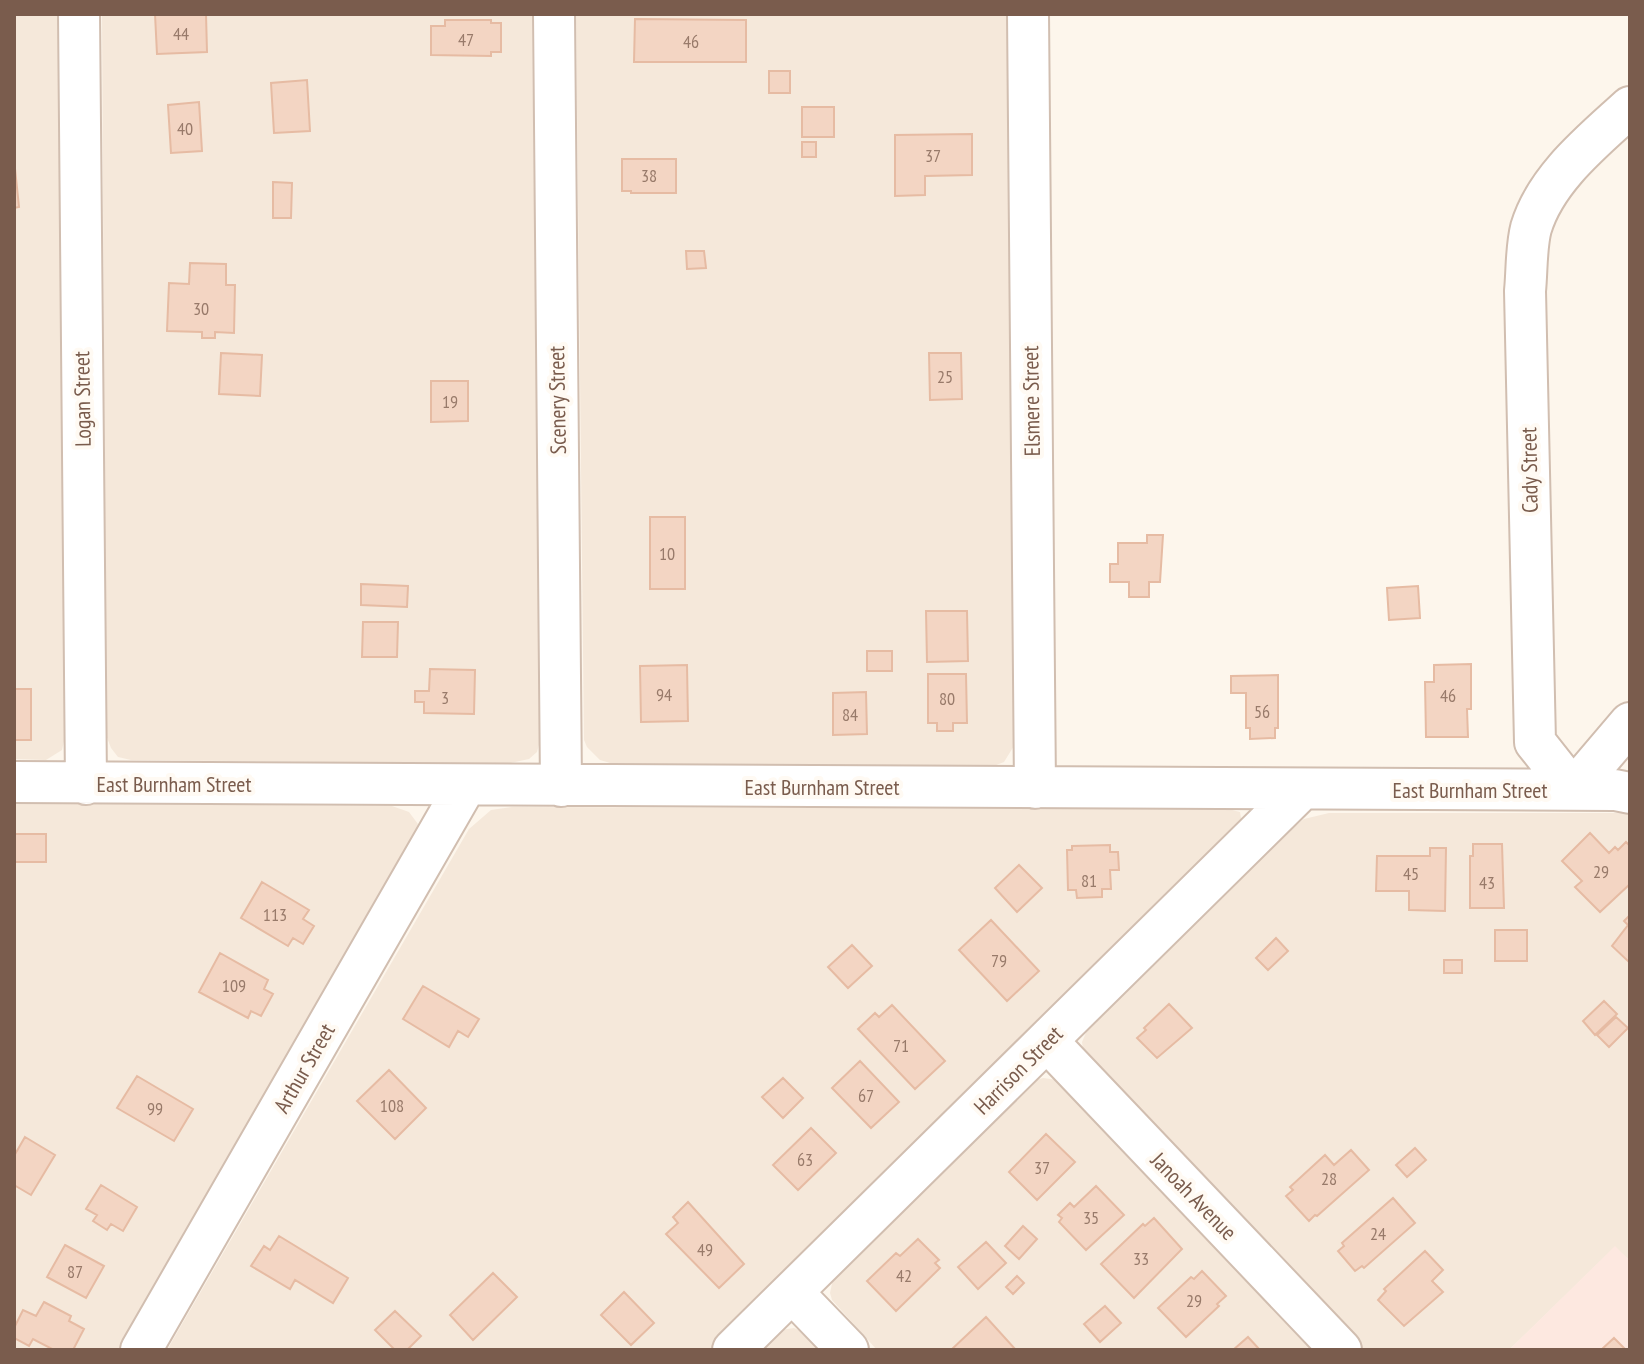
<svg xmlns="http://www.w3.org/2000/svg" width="1644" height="1364" font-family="'PT Sans Narrow',sans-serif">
<rect width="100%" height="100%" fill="#fdf6ec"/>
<path fill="#f5e8da" d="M14,14H58L65,737L62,750L46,760L14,759Z
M102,14H532L540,741L537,752L529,759L505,764L131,760L118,757L111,748L106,735Z
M576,14H1012L1017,741L1004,762L991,767L617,765L600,760L587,747L584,740Z
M14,803L392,806L409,812L418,824L415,840L119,1350H14Z
M512,807L1228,809L1240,812L1242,824L1236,835L709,1350H167L469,829L491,810Z
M1329,813H1630V1261L1615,1247L1509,1350H1364L1086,1056L1083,1049L1082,1042L1088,1028L1283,836L1304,819Z
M1043,1078L1058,1080L1317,1350H877L832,1300L830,1293L833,1279L1023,1091L1036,1080Z
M794,1328L803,1332L821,1350H759L781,1330Z"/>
<path fill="#fde8e0" d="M1615,1246L1630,1261V1350H1509Z"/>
<path fill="#f3d5c3" stroke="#e6bba3" stroke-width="2" d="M155,14H206L207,52L157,54Z
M635,19L746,20V62H634Z
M445,20H491V23H501V52H491V56L431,55V26H445Z
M769,71H790V93H769Z
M307,80L310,131L274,133L271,83Z
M199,102L202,151L171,153L168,105Z
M802,107H834V137H802Z
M972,134V175L925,176V195L895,196V135Z
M802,142H816V157H802Z
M14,159L19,207L14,208Z
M622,159H676V193H631V191H622Z
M273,182L292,183L291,218H273Z
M686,251H704L706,268L687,269Z
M190,263L226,264V285H235L234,333L215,332V338H202V332L167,331L169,283L189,284Z
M221,353L262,355L260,396L219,394Z
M929,353H961L962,399L930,400Z
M431,381H468V421L431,422Z
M650,517H685V589H650Z
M1147,535H1163L1160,582H1149V597H1129V582H1110V564H1118V543H1147Z
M361,584L408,586L407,607L361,605Z
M1418,586L1420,618L1389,620L1387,588Z
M926,611H967L968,661L927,662Z
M363,622H398L397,657H362Z
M867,651H892V671H867Z
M1471,664V709H1467L1468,737H1426L1425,682H1434V665Z
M687,665L688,721L641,722L640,666Z
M430,669L475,670L474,714L424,713V702H415V691H429Z
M928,674H966L967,723H953V731H937V723H928Z
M1278,675V728H1275V738L1250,739V728H1246V693H1231V676Z
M14,689H31V740H14Z
M866,692L867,734L833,735V693Z
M1590,833L1609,853L1615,847L1618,850L1626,842L1630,846V884L1600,912L1575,887L1582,881L1562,861Z
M14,834H46V862H14Z
M1473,844H1502L1504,908H1470V856H1473Z
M1110,845V852H1118L1119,870H1110L1111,889H1102V897L1077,898L1076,890H1068L1067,850H1072V846Z
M1430,848H1446L1445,911L1409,910V891H1376L1377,856H1430Z
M1019,865L1042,888L1017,912L995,888Z
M262,882L309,910L303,919L314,926L303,944L293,938L288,946L241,918Z
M1630,915V963L1612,946L1628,925L1624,921Z
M991,920L1039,971L1007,1001L959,950Z
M1495,930H1527V961H1495Z
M1276,938L1288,951L1268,970L1256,958Z
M852,945L872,966L848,988L828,967Z
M220,953L268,980L264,989L273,994L261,1016L251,1011L248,1018L199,992Z
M1444,960H1462V973H1444Z
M423,986L479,1019L468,1037L458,1031L449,1047L403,1019Z
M1604,1001L1617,1014L1595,1035L1583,1021Z
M1169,1004L1192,1028L1157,1058L1137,1038L1146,1030L1144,1028Z
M892,1005L945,1061L915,1089L858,1029L875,1013L879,1017Z
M1616,1017L1628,1028L1609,1047L1597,1035Z
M860,1061L899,1102L871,1128L832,1088Z
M389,1070L426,1108L395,1139L357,1101Z
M137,1076L193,1109L174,1141L117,1108Z
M783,1078L803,1098L783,1118L762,1097Z
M811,1128L836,1153L798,1190L773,1165Z
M1046,1134L1075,1162L1037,1200L1009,1172Z
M25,1137L55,1155L31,1195L14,1185V1156Z
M1415,1148L1426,1160L1407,1177L1396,1165Z
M1351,1150L1369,1170L1317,1216L1315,1215L1309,1221L1286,1196L1293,1190L1290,1187L1325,1155L1334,1165Z
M101,1185L137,1207L123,1231L111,1224L107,1230L93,1221L97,1215L86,1209Z
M1096,1186L1124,1215L1086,1250L1059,1222L1062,1218L1058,1215L1070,1203L1074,1207Z
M1393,1198L1415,1223L1364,1268L1362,1266L1355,1271L1338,1251L1344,1246L1342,1243Z
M688,1202L744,1264L719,1288L666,1234L678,1223L673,1217Z
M1154,1218L1182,1249L1134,1298L1101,1264L1143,1224L1145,1226Z
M1023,1226L1037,1239L1019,1259L1005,1246Z
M279,1236L348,1278L333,1303L295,1280L290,1289L251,1266L264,1246L270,1250Z
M918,1239L939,1260L935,1263L940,1268L896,1311L867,1281L896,1253L900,1256Z
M986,1242L1006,1263L978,1289L958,1267Z
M65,1245L104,1266L86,1298L47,1277Z
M1425,1251L1443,1270L1432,1281L1443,1292L1404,1326L1378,1300L1386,1291L1384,1289Z
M1202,1271L1226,1296L1217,1304L1219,1306L1186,1337L1158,1308L1191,1277L1194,1279Z
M493,1273L517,1297L473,1340L450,1315Z
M1017,1276L1024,1283L1013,1294L1006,1287Z
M624,1292L654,1323L631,1345L601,1315Z
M44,1302L71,1316L69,1321L84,1329L73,1350H54L33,1339L29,1346L14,1338V1328L23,1310L36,1316Z
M1105,1306L1121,1323L1100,1342L1084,1324Z
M395,1311L421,1336L407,1350H395L375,1330Z
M986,1317L1016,1350H951Z
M1248,1337L1260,1350H1233Z
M1614,1338L1626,1350H1601Z"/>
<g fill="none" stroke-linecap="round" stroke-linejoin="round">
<defs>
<path id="minor" d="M79,14L86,784
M554,14L561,786
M1028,14L1035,788
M1630,107C1593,141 1546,178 1531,228C1526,247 1527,271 1525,291L1535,742L1573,790L1630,723
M14,782L1615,790L1630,793
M1047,1041L1341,1350
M792,1292L848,1350
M141,1350L466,785
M733,1350L1302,789"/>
</defs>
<use href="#minor" stroke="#d1beb0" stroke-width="44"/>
<use href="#minor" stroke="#fff" stroke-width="40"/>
</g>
<g text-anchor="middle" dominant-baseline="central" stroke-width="8" stroke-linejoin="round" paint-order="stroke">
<g font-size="18" fill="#987a6a">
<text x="181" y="33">44</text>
<text x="466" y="39">47</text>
<text x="691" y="41">46</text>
<text x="185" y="128">40</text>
<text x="933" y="155">37</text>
<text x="649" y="175">38</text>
<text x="201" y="308">30</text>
<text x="945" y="376">25</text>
<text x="450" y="401">19</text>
<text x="667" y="553">10</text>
<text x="664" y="694">94</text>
<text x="1448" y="695">46</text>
<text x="445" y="697">3</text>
<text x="947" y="698">80</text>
<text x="1262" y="711">56</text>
<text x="850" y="714">84</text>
<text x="1601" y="871">29</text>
<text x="1411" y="873">45</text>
<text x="1089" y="880">81</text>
<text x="1487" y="882">43</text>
<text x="275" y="914">113</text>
<text x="999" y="960">79</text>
<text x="234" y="985">109</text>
<text x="901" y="1045">71</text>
<text x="866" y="1095">67</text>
<text x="392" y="1105">108</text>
<text x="155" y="1108">99</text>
<text x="805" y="1159">63</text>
<text x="1042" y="1167">37</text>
<text x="1329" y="1178">28</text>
<text x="1091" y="1217">35</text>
<text x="1378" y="1233">24</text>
<text x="705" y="1249">49</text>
<text x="1141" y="1258">33</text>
<text x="75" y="1271">87</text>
<text x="904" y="1275">42</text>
<text x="1194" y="1300">29</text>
</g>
<g font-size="22" fill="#7a5c4d" stroke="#fffaf3">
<text transform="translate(82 399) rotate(-91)">Logan Street</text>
<text transform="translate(557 400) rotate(-91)">Scenery Street</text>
<text transform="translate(1031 401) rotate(-91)">Elsmere Street</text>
<text transform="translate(1529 470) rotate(-91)">Cady Street</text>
<text x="174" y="784">East Burnham Street</text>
<text x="822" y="787">East Burnham Street</text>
<text x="1470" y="790">East Burnham Street</text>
<text transform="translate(304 1068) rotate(-60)">Arthur Street</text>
<text transform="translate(1018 1070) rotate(-45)">Harrison Street</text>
<text transform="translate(1194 1196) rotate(46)">Janoah Avenue</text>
</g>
</g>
<rect width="1644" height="1364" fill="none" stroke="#7a5c4d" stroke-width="32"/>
</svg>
